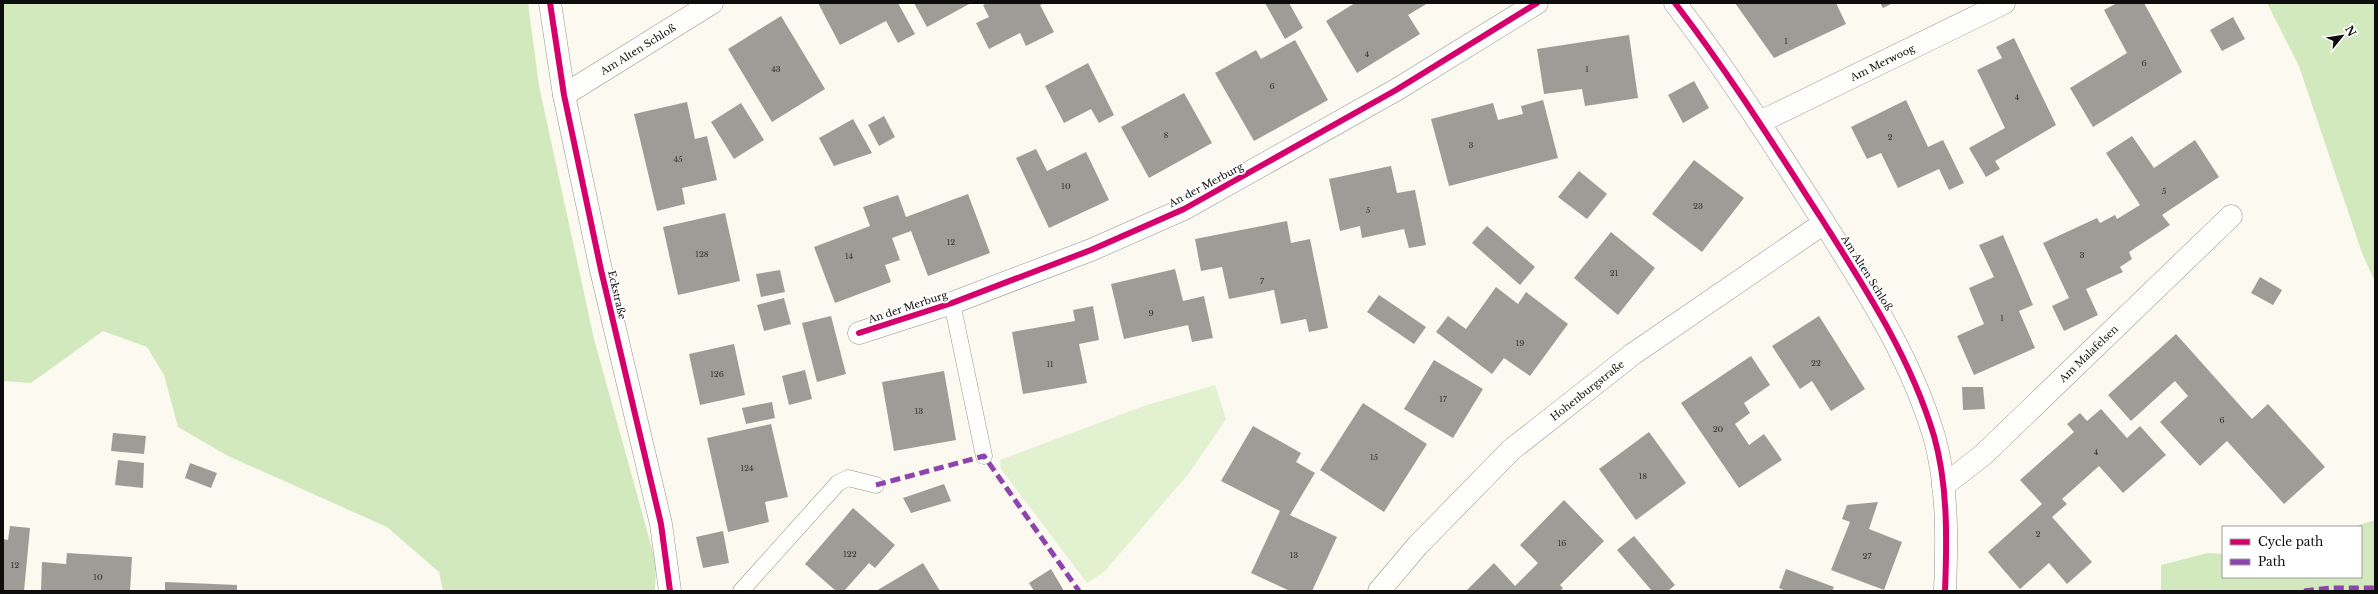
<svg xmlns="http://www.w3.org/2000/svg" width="2378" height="594" font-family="'Libre Baskerville',serif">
<rect width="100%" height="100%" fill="#fbf9f0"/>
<path fill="#e2f1d0" d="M1215,385L1226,419L1190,472L1104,572L1087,583L1001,469L1000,460L1144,406Z"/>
<path fill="#d2e9bd" d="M3,3H528L539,86L594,339L656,563L655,591H443L439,572L387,527L228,456L178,427L164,375L147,347L103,331L31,383L3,381Z
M2267,3H2375V282L2362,253L2299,66Z
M2375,520V591H2161V565L2208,553L2223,554V577H2361V527H2352Z"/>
<path fill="#9e9c96" d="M818,3H898L915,34L898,43L886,21L840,45Z
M914,3H971L927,27Z
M987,3H1045L1040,5L1054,32L1026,46L1020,33L989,49L976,23L989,17L983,5Z
M1265,3H1289L1303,28L1285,39Z
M1355,3H1428L1408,15L1420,34L1357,73L1326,21Z
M1735,3H1836L1846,24L1774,58Z
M1880,3H1893L1883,8Z
M2117,3H2144L2182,72L2093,127L2070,88L2127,53L2104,10Z
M781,16L825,89L772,122L728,49Z
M2233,17L2245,39L2222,51L2210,30Z
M1629,35L1638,98L1585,106L1582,89L1544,94L1537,49Z
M2014,38L2056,125L1995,161L2000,169L1986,177L1969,148L2005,128L1977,70L2002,58L1996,47Z
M1295,40L1328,100L1254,141L1215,73L1256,50L1261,59Z
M1088,63L1114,115L1099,123L1091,109L1064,123L1045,86Z
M1694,81L1709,108L1683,123L1668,95Z
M1184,93L1212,143L1149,178L1121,127Z
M1543,100L1558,158L1449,186L1431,119L1493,103L1498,120L1523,114L1521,106Z
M1906,100L1928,147L1943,140L1964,183L1949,190L1939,169L1898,188L1881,153L1867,159L1851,127Z
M687,102L695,139L707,136L717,180L682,188L685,204L657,211L634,114Z
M741,103L764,140L734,159L711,122Z
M884,116L895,137L879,146L868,125Z
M853,119L872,153L834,166L819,138Z
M2132,136L2154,168L2195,140L2219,177L2162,215L2170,225L2129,252L2132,259L2120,267L2123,272L2086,289L2098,315L2064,331L2052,306L2069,298L2043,243L2097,218L2100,223L2115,215L2117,219L2140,205L2106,153Z
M1036,149L1047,171L1086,152L1109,200L1049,228L1016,158Z
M1694,160L1744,198L1702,252L1652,214Z
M1391,166L1397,193L1415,190L1426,245L1409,248L1404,229L1362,238L1360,226L1340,231L1329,179Z
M1579,171L1607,194L1587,219L1558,197Z
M968,194L990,253L928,276L911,231L892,238L900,260L885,265L891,282L835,303L814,247L870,226L863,207L898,195L906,217Z
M725,213L740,281L678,295L663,227Z
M1287,221L1291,243L1310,239L1328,328L1309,332L1306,319L1281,324L1274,290L1229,299L1222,267L1201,271L1195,239Z
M1487,226L1535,267L1520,285L1472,243Z
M1611,232L1655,268L1618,315L1574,278Z
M2003,235L2033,305L2019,311L2035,348L1974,375L1957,336L1984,324L1969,288L1994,277L1979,245Z
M1175,269L1183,301L1204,296L1213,338L1192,342L1188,325L1124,339L1111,284Z
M780,270L785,292L761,297L756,274Z
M2260,277L2282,290L2273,305L2251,293Z
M1496,287L1518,304L1526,292L1568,324L1530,376L1504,358L1492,374L1436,332L1448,316L1466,329Z
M1379,295L1426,327L1414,344L1367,312Z
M784,298L791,324L764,331L757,305Z
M1093,306L1099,340L1079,344L1087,383L1023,394L1012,332L1075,321L1073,310Z
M831,316L846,374L817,382L802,323Z
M1819,316L1865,389L1831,411L1812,381L1800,389L1772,346Z
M2176,334L2252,419L2268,404L2325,467L2284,504L2227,441L2200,466L2160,422L2188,396L2175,381L2131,421L2108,395Z
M734,344L745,395L700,405L689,354Z
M1751,356L1770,385L1744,403L1750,413L1735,424L1749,445L1764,434L1782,460L1739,488L1681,403Z
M1434,360L1483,389L1453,438L1404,409Z
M805,370L812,399L789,405L782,376Z
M944,371L956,440L894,451L882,382Z
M1962,387H1983L1985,409L1963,410Z
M772,402L775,418L746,424L742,408Z
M1363,403L1427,444L1384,512L1320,470Z
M2101,409L2127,438L2140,426L2166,455L2123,493L2099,466L2062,499L2067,504L2052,517L2092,562L2067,584L2049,563L2020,589L1988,552L2042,504L2020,480L2074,432L2067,424L2080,413L2087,421Z
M771,424L788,497L765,502L769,522L728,532L707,438Z
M1253,426L1301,453L1296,462L1315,473L1290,515L1337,537L1312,591H1290L1251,573L1280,511L1221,481Z
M1649,432L1686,483L1636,520L1599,469Z
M113,433L146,436L144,454L111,451Z
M118,460L144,463L143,488L115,485Z
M190,463L217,473L211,488L185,478Z
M944,484L951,501L911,513L903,498Z
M1564,500L1604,541L1560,585L1563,588L1560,591H1466L1494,563L1515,586L1538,563L1520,545Z
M1878,502L1869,529L1902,542L1884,590L1831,570L1850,522L1842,519L1847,505Z
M853,508L895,545L875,568L869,563L844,591H836L805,564Z
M10,526L30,528L24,591H3V539L8,540Z
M723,531L729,563L703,568L696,537Z
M1634,536L1675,585L1668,591H1652L1617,550Z
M67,553L132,557L130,591H41L42,562L66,564Z
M923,563L940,591H876Z
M1051,569L1064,591H1034L1029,583Z
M1786,569L1834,587L1832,591H1786L1779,588Z
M165,582L237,585V591H165Z"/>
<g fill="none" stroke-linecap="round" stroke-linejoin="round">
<defs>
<path id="service" d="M952,303L984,456
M741,591L838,483L848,478L876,485"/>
<g id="minor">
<path d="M550,3L564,95L601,270L661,524L670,591"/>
<path d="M1675,3C1728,72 1774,145 1821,218C1865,288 1910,356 1934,436C1948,485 1947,540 1945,591"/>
<path id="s1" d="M564,95L712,3"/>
<path id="s2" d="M1760,122L2004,3"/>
<path d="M859,333L952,303L1091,250L1184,209L1396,90L1537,3"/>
<path id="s3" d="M1943,486L1983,455L2231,216"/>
<path id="s4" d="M1379,591L1418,545L1511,450L1633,354L1824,223"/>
</g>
</defs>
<use href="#service" stroke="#94938f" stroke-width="17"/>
<use href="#minor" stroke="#94938f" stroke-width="23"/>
<use href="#service" stroke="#fefefd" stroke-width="16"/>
<use href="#minor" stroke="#fefefd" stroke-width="22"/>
<path stroke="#8e44ad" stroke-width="5" stroke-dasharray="10 5" stroke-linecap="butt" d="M876,485L984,456L1079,591
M2304,591L2330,588H2375"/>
<defs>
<path id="cycleway" d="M550,3L564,95L601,270L661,524L670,591
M1675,3C1728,72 1774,145 1821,218C1865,288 1910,356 1934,436C1948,485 1947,540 1945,591
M859,333L952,303L1091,250L1184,209L1396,90L1537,3"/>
</defs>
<use href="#cycleway" stroke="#fff" stroke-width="8"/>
<use href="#cycleway" stroke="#d6006c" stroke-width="6"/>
</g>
<g text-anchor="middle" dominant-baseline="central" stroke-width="4" stroke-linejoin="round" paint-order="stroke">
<g font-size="8" fill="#31312f">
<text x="1786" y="41">1</text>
<text x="1367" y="54">4</text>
<text x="2144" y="63">6</text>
<text x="776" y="69">43</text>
<text x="1587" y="69">1</text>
<text x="1272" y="86">6</text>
<text x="2017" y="97">4</text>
<text x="1166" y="135">8</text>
<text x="1890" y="137">2</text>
<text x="1471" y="145">3</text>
<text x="678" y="159">45</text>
<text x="1066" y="186">10</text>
<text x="2164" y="191">5</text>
<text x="1698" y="206">23</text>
<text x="1368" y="210">5</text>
<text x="951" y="242">12</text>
<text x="702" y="254">128</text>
<text x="2082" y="255">3</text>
<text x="849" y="256">14</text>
<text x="1614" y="273">21</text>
<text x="1262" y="281">7</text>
<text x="1151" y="313">9</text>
<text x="2002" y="318">1</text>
<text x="1520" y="343">19</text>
<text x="1816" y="363">22</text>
<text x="1050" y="364">11</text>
<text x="717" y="374">126</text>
<text x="1443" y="399">17</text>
<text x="919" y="411">13</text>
<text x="2222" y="420">6</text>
<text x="1718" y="429">20</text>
<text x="2096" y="452">4</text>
<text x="1374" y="457">15</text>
<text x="747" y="468">124</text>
<text x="1643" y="476">18</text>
<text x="2038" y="534">2</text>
<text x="1562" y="543">16</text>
<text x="850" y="554">122</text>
<text x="1294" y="555">13</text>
<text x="1867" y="556">27</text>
<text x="15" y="565">12</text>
<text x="98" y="577">10</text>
</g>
<g font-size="10" fill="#0d0d0d" stroke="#fff">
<text stroke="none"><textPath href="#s1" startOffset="87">Am Alten Schloß</textPath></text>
<text stroke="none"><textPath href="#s2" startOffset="136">Am Merwoog</textPath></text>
<text transform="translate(1206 185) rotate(-28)">An der Merburg</text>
<text transform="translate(1867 273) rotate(58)">Am Alten Schloß</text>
<text transform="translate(617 295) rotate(77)">Eckstraße</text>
<text transform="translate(908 307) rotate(-18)">An der Merburg</text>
<text stroke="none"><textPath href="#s3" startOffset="197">Am Malafelsen</textPath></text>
<text stroke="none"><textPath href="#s4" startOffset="290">Hohenburgstraße</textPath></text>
</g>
</g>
<rect width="2378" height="594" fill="none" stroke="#0d0d0d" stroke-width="8"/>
<rect x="2222" y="526" width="140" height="52" fill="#ffffff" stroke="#9e9e9e"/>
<rect x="2230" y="539" width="20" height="6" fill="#d6006c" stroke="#9e9e9e"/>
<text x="2258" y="546" font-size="12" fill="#0d0d0d">Cycle path</text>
<rect x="2230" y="559" width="20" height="6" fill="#8e44ad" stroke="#9e9e9e"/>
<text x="2258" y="566" font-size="12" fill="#0d0d0d">Path</text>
<g transform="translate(2342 36) rotate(60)" stroke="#ffffff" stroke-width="3" paint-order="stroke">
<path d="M0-3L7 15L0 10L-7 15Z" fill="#0d0d0d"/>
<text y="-6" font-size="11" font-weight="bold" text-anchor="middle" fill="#0d0d0d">N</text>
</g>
</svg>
